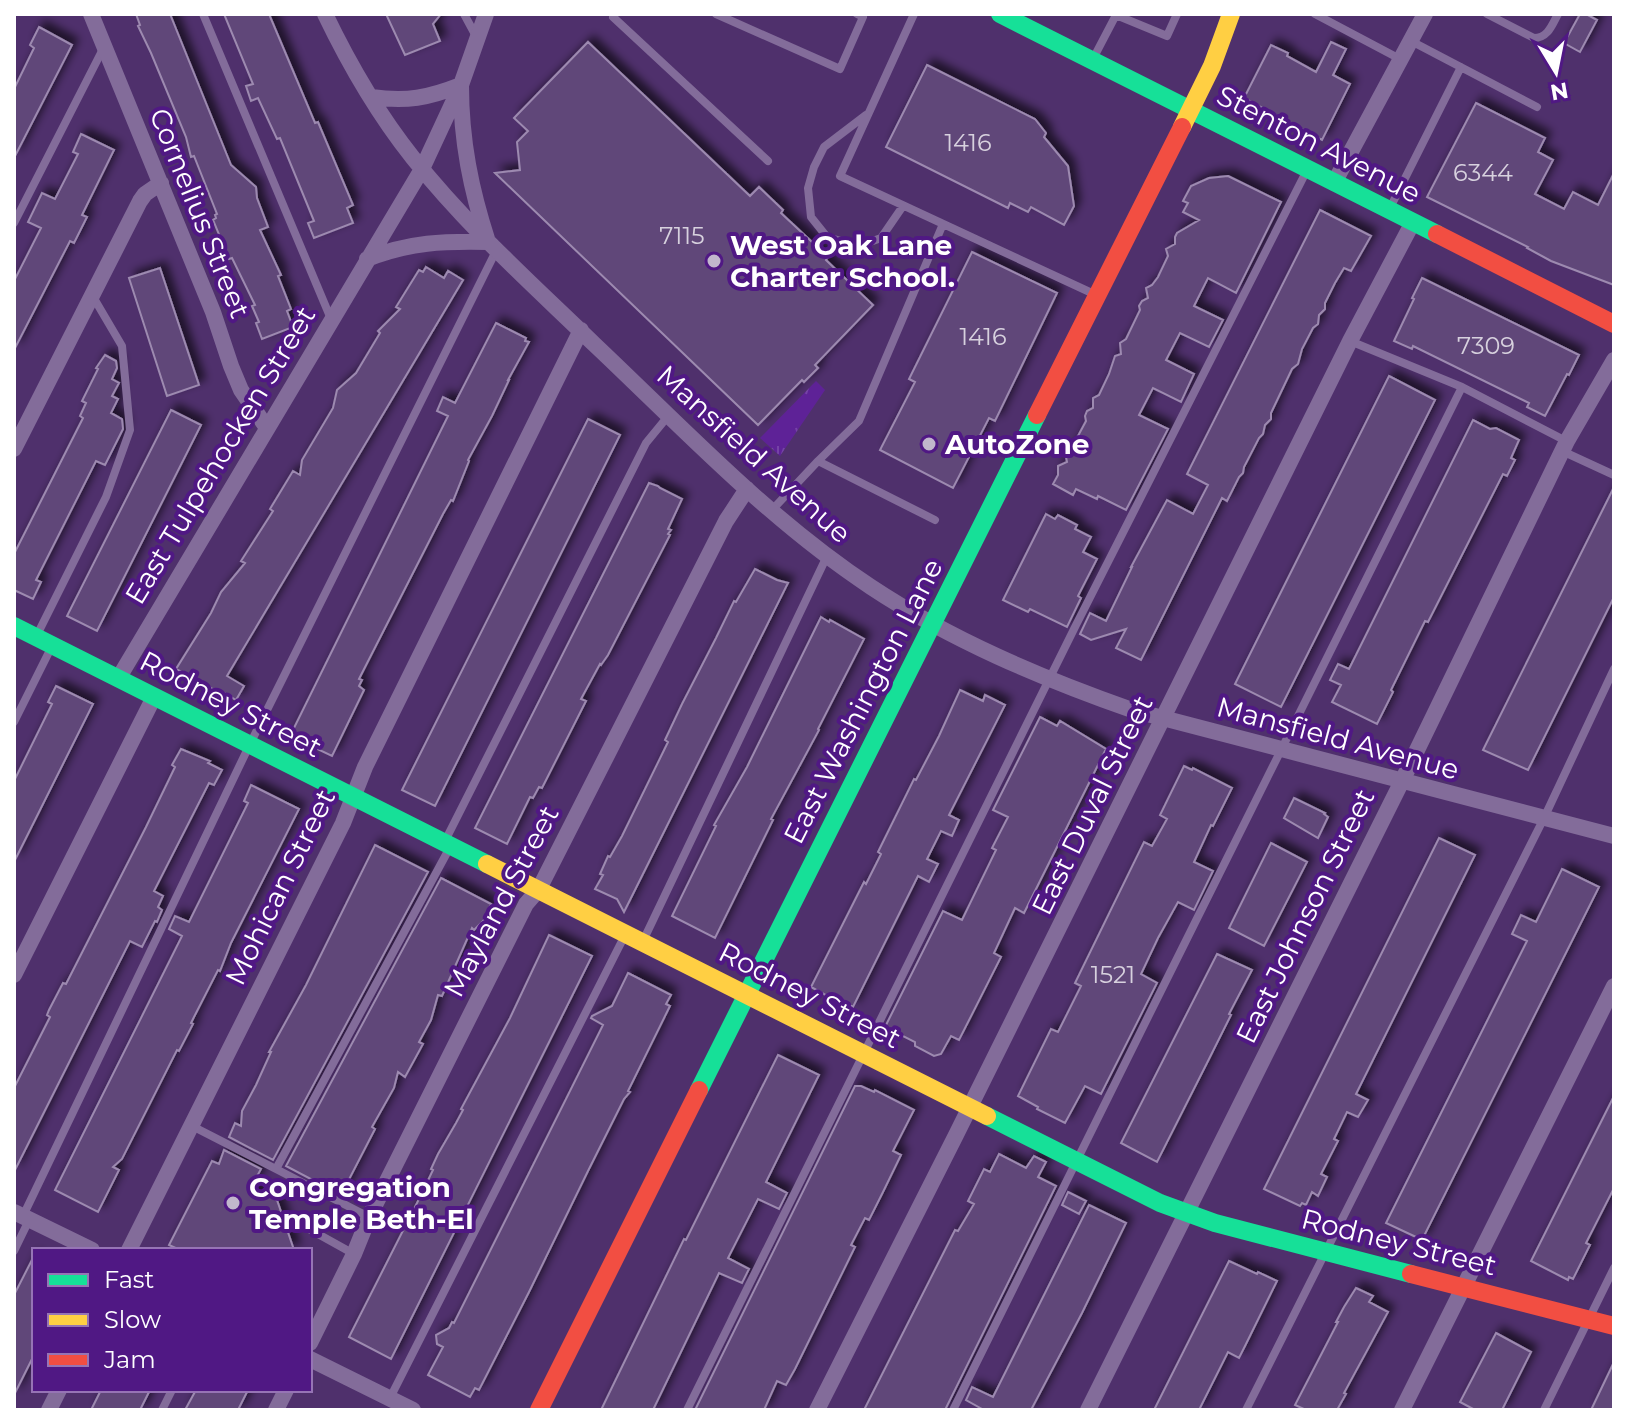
<svg xmlns="http://www.w3.org/2000/svg" width="1628" height="1424" font-family="Montserrat,sans-serif">
<defs>
<pattern id="park-tufts" width="24" height="20" patternUnits="userSpaceOnUse" patternTransform="scale(2)"><rect width="24" height="20" fill="#5e2297"/><path d="M3 7l-1-3M5 7V3M7 7l1-3M15 17l-1-3M17 17v-4M19 17l1-3" fill="none" stroke="#7643a7"/></pattern>
<filter id="shadow"><feDropShadow dx="6" dy="-6" stdDeviation="4" flood-color="#0009"/></filter>
</defs>
<rect width="100%" height="100%" fill="#4f306c"/>
<path fill="url(#park-tufts)" d="M816,381L825,390L780,456L760,438Z"/>
<path fill="#604779" stroke="#9d8ab0" stroke-width="2" filter="url(#shadow)" d="M136,14H170L231,165L256,187L257,198L268,227L260,230L281,275L278,276L291,309L287,311L293,327L262,339L256,323L259,322L252,306L255,305L232,258L229,259L213,220L216,218L215,215L217,214L194,156L191,157L186,137L151,53L138,26L140,25Z
M224,14H269L315,123L318,122L353,205L347,208L353,223L314,238L308,223L314,221L280,138L277,139L258,98L251,101L246,86L253,84Z
M386,14H441L433,24L440,41L405,55Z
M1580,14H1586L1597,20L1580,52L1564,43Z
M39,27L72,45L14,158V89L34,48L30,45Z
M588,42L750,196L759,187L783,210L781,213L828,257L826,260L873,305L815,365L818,368L804,382L802,380L758,425L495,173L520,170L517,142L528,131L514,118Z
M1331,42L1346,49L1333,75L1350,84L1322,140L1244,98L1271,45L1288,53L1287,56L1316,72Z
M927,65L1035,119L1046,133L1044,137L1068,166L1074,206L1064,225L1031,207L1028,212L1010,203L1008,208L886,147Z
M1476,103L1545,138L1538,152L1553,160L1535,194L1564,209L1573,192L1598,205L1614,173V285L1551,261L1527,248L1528,247L1427,197Z
M81,134L114,150L82,215L87,217L74,243L70,241L14,350V281L41,228L28,222L42,193L55,199L78,154L73,152Z
M1228,176L1281,202L1236,293L1208,278L1194,306L1223,320L1209,347L1180,333L1166,360L1194,374L1181,402L1153,388L1139,415L1168,429L1126,510L1098,496L1097,499L1076,489L1073,495L1053,484L1058,475V466L1067,462L1065,452L1071,449L1086,421L1085,416L1087,411L1093,408V398L1099,395L1109,374L1115,356L1121,354L1120,343L1126,339L1140,310L1139,306L1142,301L1148,298L1146,288L1152,285L1158,277L1168,256L1166,249L1175,244V237L1177,233L1199,220L1183,212L1188,203L1183,201L1191,186L1209,178Z
M1320,210L1371,236L1351,271L1344,268L1335,283L1325,303V309L1319,315L1318,324L1313,328L1302,349L1298,364L1292,369L1271,413V419L1265,425L1263,434L1259,438L1244,467L1243,473L1239,477L1227,501L1222,498L1141,660L1116,648L1126,629L1091,640L1080,634L1090,613L1106,621L1132,567H1131L1167,500L1193,514L1208,485L1187,474Z
M972,252L1057,293L995,421L989,418L953,488L880,450L915,382L909,379Z
M426,267L444,278L448,271L463,280L227,676L244,686L236,700L219,690L218,692L176,669L211,613L221,592L245,563L241,561L273,511L270,509L293,471L300,475L302,460L333,408L337,390L356,373L380,333L378,331L400,309L396,307L419,270L423,272Z
M160,268L199,385L167,396L129,278Z
M1422,278L1579,355L1569,375L1567,374L1545,416L1527,407L1529,403L1413,346L1412,349L1394,341L1414,299L1412,298Z
M496,323L526,338L525,341L529,342L508,380H509L492,416L468,460L469,461L453,501L451,500L443,514L359,679L362,680L359,686L364,690L332,756L290,736L448,416L437,411L443,397L455,403Z
M105,355L116,361L117,368L112,379L119,383L112,396L118,399L111,413L122,419L123,429L105,465L96,461L36,580L41,582L33,599L14,590V554L83,418L80,416L86,403L82,401L98,369L96,368Z
M1389,376L1435,400L1281,707L1235,684Z
M171,410L201,425L97,631L67,616Z
M588,419L620,435L435,806L402,790Z
M1473,420L1490,429L1496,428L1519,440L1511,458L1515,460L1507,476L1503,474L1428,622L1425,621L1391,690L1393,692L1377,724L1332,702L1341,685L1330,680L1338,664L1349,669Z
M649,483L658,486L660,488L682,499L668,529L671,530L668,534L670,535L608,655L601,665L600,664L581,699L586,701L542,788L539,787L533,798L530,797L507,844L475,828Z
M1614,487V597L1528,770L1483,750Z
M1046,514L1055,519L1058,515L1077,525L1075,529L1091,537L1083,552L1097,559L1078,596L1081,598L1067,627L1030,609L1028,612L1003,600Z
M755,569L777,580L788,583L624,912L617,899L595,889L603,875L600,874L608,856L610,857L622,836L668,742L665,740L682,704L716,638L734,601L736,602Z
M821,617L829,622L830,620L864,639L818,729L819,730L771,819L773,820L715,938L672,916L716,826L714,825L747,767Z
M56,686L93,704L14,862V781L52,704L48,702Z
M960,690L983,701L985,695L1005,705L949,815L959,820L952,836L941,831L927,859L938,864L929,882L918,876L853,1007L832,996L831,998L811,987L864,882L866,884L881,854L878,852L914,779L916,780L939,736Z
M1040,717L1057,726L1060,721L1106,749L1024,913L1015,908L994,953L1001,957L959,1040L951,1036L941,1054L934,1056L915,1046V1042L885,1027L943,911L962,920L996,850L992,848L1008,817L993,810Z
M181,749L210,761L208,763L222,770L214,785L209,783L154,891L163,896L158,907L162,910L157,922L155,921L142,947L130,941L14,1172V1088L50,1017L47,1015L49,1010L63,983L66,984L146,827L175,767L172,765Z
M1184,766L1192,770L1193,768L1232,788L1213,826L1211,825L1194,862L1213,871L1194,910L1178,902L1158,938L1141,974L1157,983L1101,1094L1085,1086L1065,1123L1037,1109L1038,1107L1018,1096L1051,1029L1058,1032L1081,986L1075,983L1144,842L1152,846L1167,819L1160,815Z
M251,785L299,809L231,943L220,971L218,970L194,1017L191,1023L193,1024L179,1051L177,1050L122,1159L113,1167L119,1170L98,1212L55,1190L182,936L169,929L175,916L189,922L248,803L244,801Z
M1294,798L1325,813L1324,814L1328,817L1318,838L1284,818Z
M1439,838L1475,855L1356,1094L1368,1100L1358,1117L1347,1112L1334,1139L1338,1141L1321,1174L1327,1177L1318,1196L1312,1192L1306,1205L1302,1203L1300,1206L1264,1189Z
M1271,843L1307,862L1264,946L1229,928Z
M375,845L428,872L273,1160L229,1137L235,1123L241,1126L242,1111L256,1085L271,1052H269L306,985Z
M1562,869L1599,887L1422,1240L1416,1237L1386,1223L1527,941L1512,934L1521,915L1536,922Z
M441,878L491,904L484,920L474,930L472,928L442,996L438,995L431,1020L419,1042L423,1044L405,1077L398,1072L394,1088L372,1127L375,1129L341,1195L286,1166Z
M549,935L592,956L391,1359L349,1337L417,1203L433,1170L431,1169L438,1154L456,1123L463,1110L461,1109L510,1018Z
M1217,954L1252,970L1229,1014L1231,1015L1207,1063L1157,1162L1121,1143Z
M628,973L671,995L666,1004L670,1006L628,1091L630,1092L624,1099L588,1171L529,1292L479,1390L475,1388L470,1397L428,1375L443,1347L437,1344L436,1335L449,1328L452,1322L454,1323L603,1025L591,1018L592,1016L612,1006Z
M778,1055L819,1075L766,1182L787,1193L779,1209L758,1199L728,1258L749,1269L742,1283L719,1273L653,1410H601L684,1239L686,1240Z
M855,1086H861L874,1092L875,1090L914,1110L893,1151L901,1155L883,1192L869,1220L865,1218L851,1245L855,1247L795,1369L786,1385L777,1381L764,1410H695Z
M1614,1096V1188L1586,1243L1590,1245L1573,1279L1569,1277L1568,1280L1531,1261Z
M224,1150L261,1169L251,1187L277,1200L294,1250H180L169,1245L212,1161L219,1164Z
M999,1154L1026,1168L1034,1156L1046,1162L1038,1177L1056,1186L945,1410H864L955,1230L958,1231L974,1204L968,1201L984,1169L990,1172Z
M1068,1192L1086,1201L1079,1214L1062,1205Z
M1089,1205L1126,1223L1082,1313L1031,1410H984L966,1400L972,1387L993,1397Z
M34,1256V1355L14,1395V1295Z
M1229,1261L1257,1274L1258,1272L1277,1281L1246,1344L1239,1358L1228,1352L1199,1410H1154Z
M1356,1288L1373,1296L1369,1302L1388,1312L1344,1393L1346,1394L1337,1410H1306L1295,1405L1338,1322H1336L1344,1307Z
M1496,1333L1531,1352L1502,1410H1475L1460,1402Z
M1614,1362V1410H1591Z
M101,1390H150L140,1410H91Z
M196,1390H248L238,1410H185Z"/>
<g fill="none" stroke-linecap="round" stroke-linejoin="round">
<path stroke="#836c9a" stroke-width="8" d="M203,14L331,319
M464,14L477,38
M615,14L613,17L768,161
M716,14L840,69L863,17L857,14
M914,14L840,176L1094,294
M1315,14L1400,59
M1487,14L1534,38C1548,38 1552,25 1558,14
M1411,41L1537,107
M1094,57L1116,15L1167,36L1177,14
M866,115L824,147L814,167L808,188L811,217L827,237L859,246L881,238L903,206
M1391,206L1461,67
M14,223L104,47
M1350,341L1462,387
M1562,451L1614,475
M818,461L859,421L943,224
M772,510L818,461L935,520
M38,633L106,497L130,430L122,346L92,295
M14,722L52,646
M445,841L646,443L669,415
M643,941L827,556
M192,1126L276,1169
M23,1216L250,744L496,251
M369,1217L276,1169L449,849
M291,1219L354,1254
M14,1251L29,1220
M390,1398L624,937
M162,1410L172,1390
M687,1410L1076,625L1305,174
M953,1410C1121,1068 1293,729 1462,387L1566,441
M1246,1410L1544,818L1614,669
M1544,1410L1614,1268"/>
<path stroke="#836c9a" stroke-width="16" d="M91,14L213,312L231,366L241,390L267,428
M325,14C349,64 378,114 413,158C467,226 532,284 594,344C683,428 768,519 871,587C951,640 1041,678 1132,710L1614,836
M1334,183L1425,14
M367,259C410,242 444,241 488,242C471,190 461,141 461,85C428,98 407,102 371,97
M14,449L140,201L145,194L161,183
M118,679L422,169L461,85L486,14
M14,975L154,697
M14,1212L92,1250
M129,1250L343,823L365,767L581,330
M310,1343L354,1254L369,1217L526,904L539,889L726,521L747,489
M310,1359L413,1410
M49,1410L59,1390
M276,1410L286,1390
M817,1410L956,1135L1350,341L1413,222
M1088,1410L1402,781L1567,441L1614,360
M1402,1410L1614,986"/>
<path stroke="#16e098" stroke-width="18" d="M1000,14L1437,234
M14,626L487,864
M699,1090L1037,415
M987,1116L1160,1203L1215,1223L1411,1274"/>
<path stroke="#ffcf43" stroke-width="18" d="M1182,127L1212,66L1231,14
M487,864L987,1116"/>
<path stroke="#f24e42" stroke-width="18" d="M1437,234L1614,324
M1037,415L1182,127
M1411,1274L1614,1326
M539,1410L699,1090"/>
</g>
<g fill="#c1b7cc" stroke="#501884" stroke-width="3">
<circle cx="714" cy="261" r="8"/>
<circle cx="929" cy="444" r="8"/>
<circle cx="233" cy="1203" r="8"/>
</g>
<g text-anchor="middle" dominant-baseline="central" stroke-width="8" stroke-linejoin="round" paint-order="stroke">
<g font-size="24" fill="#d7d1de">
<text x="968" y="142">1416</text>
<text x="1483" y="172">6344</text>
<text x="682" y="235">7115</text>
<text x="983" y="336">1416</text>
<text x="1486" y="345">7309</text>
<text x="1113" y="974">1521</text>
</g>
<g font-size="28" fill="#fff" stroke="#501884">
<text transform="translate(1319 144) rotate(27)">Stenton Avenue</text>
<text transform="translate(200 213) rotate(68)">Cornelius Street</text>
<text transform="translate(754 454) rotate(42)">Mansfield Avenue</text>
<text transform="translate(220 455) rotate(-59)">East Tulpehocken Street</text>
<text transform="translate(863 701) rotate(-63)">East Washington Lane</text>
<text transform="translate(231 704) rotate(27)">Rodney Street</text>
<text transform="translate(1338 738) rotate(15)">Mansfield Avenue</text>
<text transform="translate(1092 805) rotate(-64)">East Duval Street</text>
<text transform="translate(280 887) rotate(-64)">Mohican Street</text>
<text transform="translate(501 901) rotate(-62)">Mayland Street</text>
<text transform="translate(1305 916) rotate(-64)">East Johnson Street</text>
<text transform="translate(810 995) rotate(27)">Rodney Street</text>
<text transform="translate(1399 1242) rotate(14)">Rodney Street</text>
</g>
<g font-size="28" font-weight="bold" fill="#fff" stroke="#501884" text-anchor="start">
<text x="730" y="245">West Oak Lane<tspan x="730" dy="32">Charter School.</tspan></text>
<text x="945" y="444">AutoZone</text>
<text x="249" y="1187">Congregation<tspan x="249" dy="32">Temple Beth-El</tspan></text>
</g>
</g>
<rect width="1628" height="1424" fill="none" stroke="#ffffff" stroke-width="32"/>
<rect x="32" y="1248" width="280" height="144" fill="#501884" stroke="#9674b5" stroke-width="2"/>
<rect x="48" y="1274" width="40" height="12" fill="#16e098" stroke="#9674b5" stroke-width="2"/>
<text x="104" y="1288" font-size="24" fill="#ffffff">Fast</text>
<rect x="48" y="1314" width="40" height="12" fill="#ffcf43" stroke="#9674b5" stroke-width="2"/>
<text x="104" y="1328" font-size="24" fill="#ffffff">Slow</text>
<rect x="48" y="1354" width="40" height="12" fill="#f24e42" stroke="#9674b5" stroke-width="2"/>
<text x="104" y="1368" font-size="24" fill="#ffffff">Jam</text>
<g transform="translate(1556 72) rotate(170)" stroke="#501884" stroke-width="6" paint-order="stroke">
<path d="M0-6L14 30L0 20L-14 30Z" fill="#ffffff"/>
<text y="-12" font-size="22" font-weight="bold" text-anchor="middle" fill="#ffffff">N</text>
</g>
</svg>
